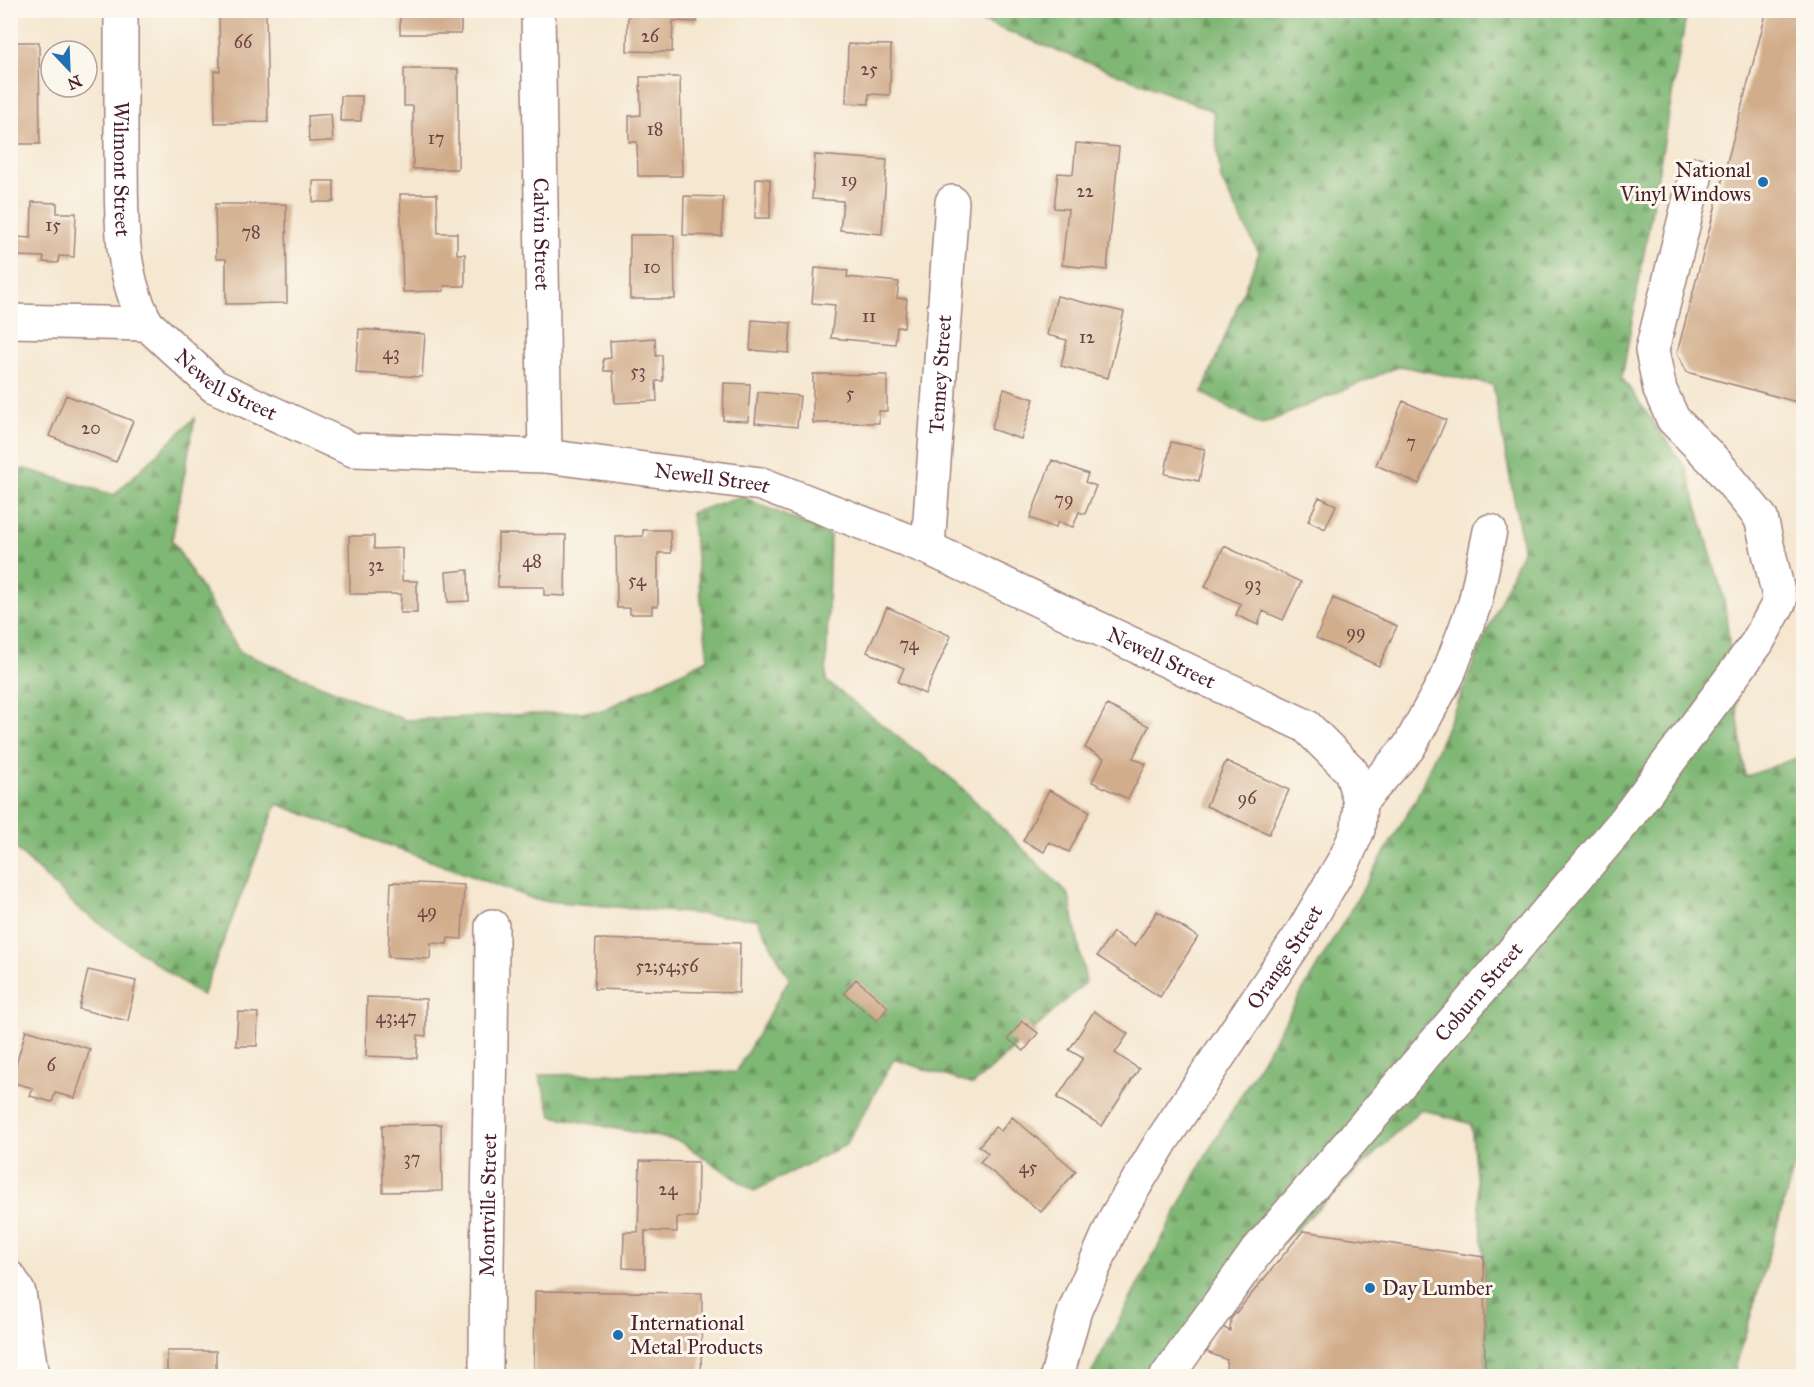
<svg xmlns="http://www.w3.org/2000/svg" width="1814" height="1387" font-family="'IM FELL Great Primer',serif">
<defs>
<pattern id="forest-firs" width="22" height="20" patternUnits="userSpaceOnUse" patternTransform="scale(1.5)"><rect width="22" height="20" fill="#7fb774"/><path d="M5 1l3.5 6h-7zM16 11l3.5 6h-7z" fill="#6a945f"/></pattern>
</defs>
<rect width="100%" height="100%" fill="#fbf7ec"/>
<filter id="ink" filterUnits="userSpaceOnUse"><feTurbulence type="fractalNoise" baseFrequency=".0167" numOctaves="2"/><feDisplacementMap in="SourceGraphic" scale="12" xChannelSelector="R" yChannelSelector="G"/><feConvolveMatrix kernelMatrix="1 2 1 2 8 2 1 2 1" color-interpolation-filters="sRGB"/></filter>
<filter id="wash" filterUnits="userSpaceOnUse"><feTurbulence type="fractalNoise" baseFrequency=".008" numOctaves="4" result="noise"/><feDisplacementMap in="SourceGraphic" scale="24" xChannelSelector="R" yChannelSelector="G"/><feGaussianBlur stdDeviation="1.35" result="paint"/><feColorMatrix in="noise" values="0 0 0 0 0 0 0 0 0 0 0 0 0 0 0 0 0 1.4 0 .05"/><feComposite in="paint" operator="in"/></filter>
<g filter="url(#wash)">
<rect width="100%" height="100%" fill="#f5e7d0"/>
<path fill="url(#forest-firs)" stroke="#646b50" stroke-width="1.5" d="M955,11H1687L1622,378L1686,468L1724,599L1745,777L1804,755L1803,1137L1733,1376H1485L1484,1257L1471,1124L1421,1109L1144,1376H1090L1207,1153L1415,801L1523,548L1493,385L1400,366L1261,425L1202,393L1259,253L1221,180L1213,111Z
M195,418L172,540L240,652L405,720L601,711L708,659L691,513L741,496L830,535L826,681L956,782L1069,895L1086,982L973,1085L894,1059L846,1145L754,1191L679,1141L552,1116L539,1075L736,1072L789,979L757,919L536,900L277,804L202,996L78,908L11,844L10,471L26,469L114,495Z"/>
<g id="blocks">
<path fill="#d2ad8c" d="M400,10H461V34H400Z
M628,10H697V22L673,21L672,52L627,51Z
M1767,10H1804V404L1687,372L1677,353Z
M266,11L268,122L215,123L214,71H220L219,13Z
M10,42H39L40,144H10Z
M848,44L891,45L890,95L869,94V104L846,103Z
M404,69H458V169H413V106H404Z
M640,77H680L682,176H638L637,142H629V116L641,115Z
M341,96H362L361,121H340Z
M331,114L333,141L309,142L308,116Z
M1076,143L1119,147L1107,270L1062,265L1068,209L1054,208L1058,173L1073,174Z
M815,155L887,160L882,234L840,230L843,201L812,199Z
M756,178L770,179V218H755Z
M313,181H334V202H313Z
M400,194H437L438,233H457V254H465V286H444V291L403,292Z
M684,196L723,197L722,236L683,235Z
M32,202L57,203V213H76L74,257L59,256L58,263L43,262L44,257L16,256L17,237L31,238Z
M215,204H286L287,303L226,304V259H216Z
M630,235H674L675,299H630Z
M815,268L848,271L847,277L899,282L897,298L907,299L904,327H897L895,344L831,338L835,305L812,303Z
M1057,296L1124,312L1108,378L1061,366L1067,340L1047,335Z
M752,320L791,323L789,353L750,350Z
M359,329L425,334L422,377L356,373Z
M655,338L656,356L662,355L663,381H656L657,401L615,403L613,371H604L603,359L611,358L610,341Z
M813,374L887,375V411H879V423H813Z
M724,383L750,384L748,421L723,420Z
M1004,389L1034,399L1021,439L991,429Z
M758,392L800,396L797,427L755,423Z
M66,395L133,421L116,462L49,436Z
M1403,401L1446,420L1419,484L1376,465Z
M1171,442L1205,449L1199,481L1165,474Z
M1052,460L1088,474L1085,482L1096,486L1085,514L1079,512L1073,527L1058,522L1055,528L1030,518Z
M1319,497L1336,505L1325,529L1308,521Z
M643,530H670L671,553H658V606H652V614H630V608H617L616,537L643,536Z
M498,534L566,535L565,596L544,595V587H498Z
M349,536H374V549L402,548V581H417V613H400L401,594H350Z
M1224,546L1301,582L1283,620L1263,611L1258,625L1236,615L1241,604L1205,587Z
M468,570L469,601L448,602L446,572Z
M1333,598L1397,626L1379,666L1316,638Z
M887,607L951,636L925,694L898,682L904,668L867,652Z
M1107,705L1149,726L1133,758L1146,764L1128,799L1092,782L1104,758L1085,748Z
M1226,761L1289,790L1269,834L1206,806Z
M1049,790L1090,811L1069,852L1049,842L1044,852L1023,841Z
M391,882L464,885L462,939L448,938L447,944L431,943L430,959L388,957Z
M1157,911L1198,937L1160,997L1097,956L1113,932L1135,946Z
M596,939L740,943L739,993L594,989Z
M88,970L136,981L128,1021L79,1009Z
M856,979L888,1007L877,1021L844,993Z
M367,997L426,999V1036L418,1035L417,1058L366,1056Z
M1094,1011L1128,1034L1115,1053L1139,1069L1102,1126L1057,1098L1083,1058L1069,1050Z
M238,1012L258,1013L257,1046H236Z
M1022,1021L1038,1033L1024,1051L1008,1039Z
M26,1030L90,1049L75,1098L55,1093L52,1102L30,1096L33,1088L11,1082Z
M1012,1117L1076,1171L1041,1212L980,1162L988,1153L979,1146L995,1127L1001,1131Z
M441,1124L442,1191L383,1192L382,1125Z
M640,1161L698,1162L697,1217H677V1232L645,1231V1269L623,1268L624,1232H638Z
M1303,1231L1484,1257L1485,1376H1225L1227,1360L1207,1352L1219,1325L1230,1331L1231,1319Z
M535,1291L702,1293L701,1376H534Z
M167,1351H216V1376H167Z"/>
</g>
</g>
<g filter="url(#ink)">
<use href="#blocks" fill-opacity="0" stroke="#a0837e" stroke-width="1.5"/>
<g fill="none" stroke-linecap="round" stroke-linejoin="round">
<defs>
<g id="minor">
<path id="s1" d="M121,10C121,56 121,102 121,148C122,207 117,271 147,324"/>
<path id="s2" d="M538,10L545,456"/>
<path id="s3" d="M10,321L147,324L214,386L353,450L545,456L761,484L928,548L1306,726L1351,771L1360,802"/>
<path id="s4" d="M928,548L952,202"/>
<path d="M10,1278L19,1293L32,1376"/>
<path id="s5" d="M486,1376C486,1226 492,1077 492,926"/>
<path id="s6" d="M1057,1376L1075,1310L1116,1217L1163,1139L1302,933L1346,857L1358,830L1360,802L1409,747L1448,675L1475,603L1490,531"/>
<path id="s7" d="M1167,1376L1257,1251L1624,822L1757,643L1780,601L1761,518L1716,463L1673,419L1660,390L1652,350L1696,174"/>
</g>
</defs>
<use href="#minor" stroke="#a0837e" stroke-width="36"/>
<use href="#minor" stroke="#fff" stroke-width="33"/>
</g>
</g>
<g fill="#1f6fb2" stroke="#fbf7ec" stroke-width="2">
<circle cx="1763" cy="182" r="6"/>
<circle cx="1370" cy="1288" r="6"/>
<circle cx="618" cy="1335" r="6"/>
</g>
<g text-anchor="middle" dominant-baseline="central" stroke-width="6" stroke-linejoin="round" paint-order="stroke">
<g font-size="18" fill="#6c4243">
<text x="650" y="36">26</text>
<text x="243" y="42">66</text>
<text x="869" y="69">25</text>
<text x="655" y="129">18</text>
<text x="436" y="138">17</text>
<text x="849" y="180">19</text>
<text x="1085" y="191">22</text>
<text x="53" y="225">15</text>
<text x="251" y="232">78</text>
<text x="652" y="267">10</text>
<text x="869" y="316">11</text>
<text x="1087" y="337">12</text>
<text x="391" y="353">43</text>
<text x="638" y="371">53</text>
<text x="850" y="393">5</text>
<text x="91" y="428">20</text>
<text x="1411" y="442">7</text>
<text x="1064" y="499">79</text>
<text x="532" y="561">48</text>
<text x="376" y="565">32</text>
<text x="637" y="580">54</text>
<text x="1253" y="584">93</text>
<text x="1356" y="632">99</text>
<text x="909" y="644">74</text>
<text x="1247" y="798">96</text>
<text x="427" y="911">49</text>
<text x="667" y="966">52;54;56</text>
<text x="396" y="1017">43;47</text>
<text x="51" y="1065">6</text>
<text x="412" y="1158">37</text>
<text x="1028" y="1167">45</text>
<text x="668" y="1189">24</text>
</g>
<g font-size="21" fill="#4a1f2b" stroke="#fbf7ec">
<text stroke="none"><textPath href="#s1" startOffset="159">Wilmont Street</textPath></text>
<text stroke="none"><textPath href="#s2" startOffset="224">Calvin Street</textPath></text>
<text stroke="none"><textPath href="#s4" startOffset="174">Tenney Street</textPath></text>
<text stroke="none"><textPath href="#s3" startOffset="238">Newell Street</textPath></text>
<text stroke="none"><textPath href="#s3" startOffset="742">Newell Street</textPath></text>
<text stroke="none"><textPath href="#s3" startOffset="1228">Newell Street</textPath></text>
<text stroke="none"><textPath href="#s6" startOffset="480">Orange Street</textPath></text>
<text stroke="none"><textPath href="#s7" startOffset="495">Coburn Street</textPath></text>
<text stroke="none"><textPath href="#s5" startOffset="171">Montville Street</textPath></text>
</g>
<g font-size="21" fill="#4a1f2b" stroke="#fbf7ec" text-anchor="start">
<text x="1751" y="170" text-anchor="end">National<tspan x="1751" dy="24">Vinyl Windows</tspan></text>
<text x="1382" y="1288">Day Lumber</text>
<text x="630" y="1323">International<tspan x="630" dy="24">Metal Products</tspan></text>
</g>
</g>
<rect width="1814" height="1387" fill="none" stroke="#fbf7ec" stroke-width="36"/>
<g transform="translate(69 69) rotate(157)"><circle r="28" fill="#fbf7ec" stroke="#b4a19f" stroke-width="1.5"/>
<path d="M0-4.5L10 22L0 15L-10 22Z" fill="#1f6fb2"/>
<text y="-9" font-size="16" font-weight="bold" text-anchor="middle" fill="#4a1f2b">N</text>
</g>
</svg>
